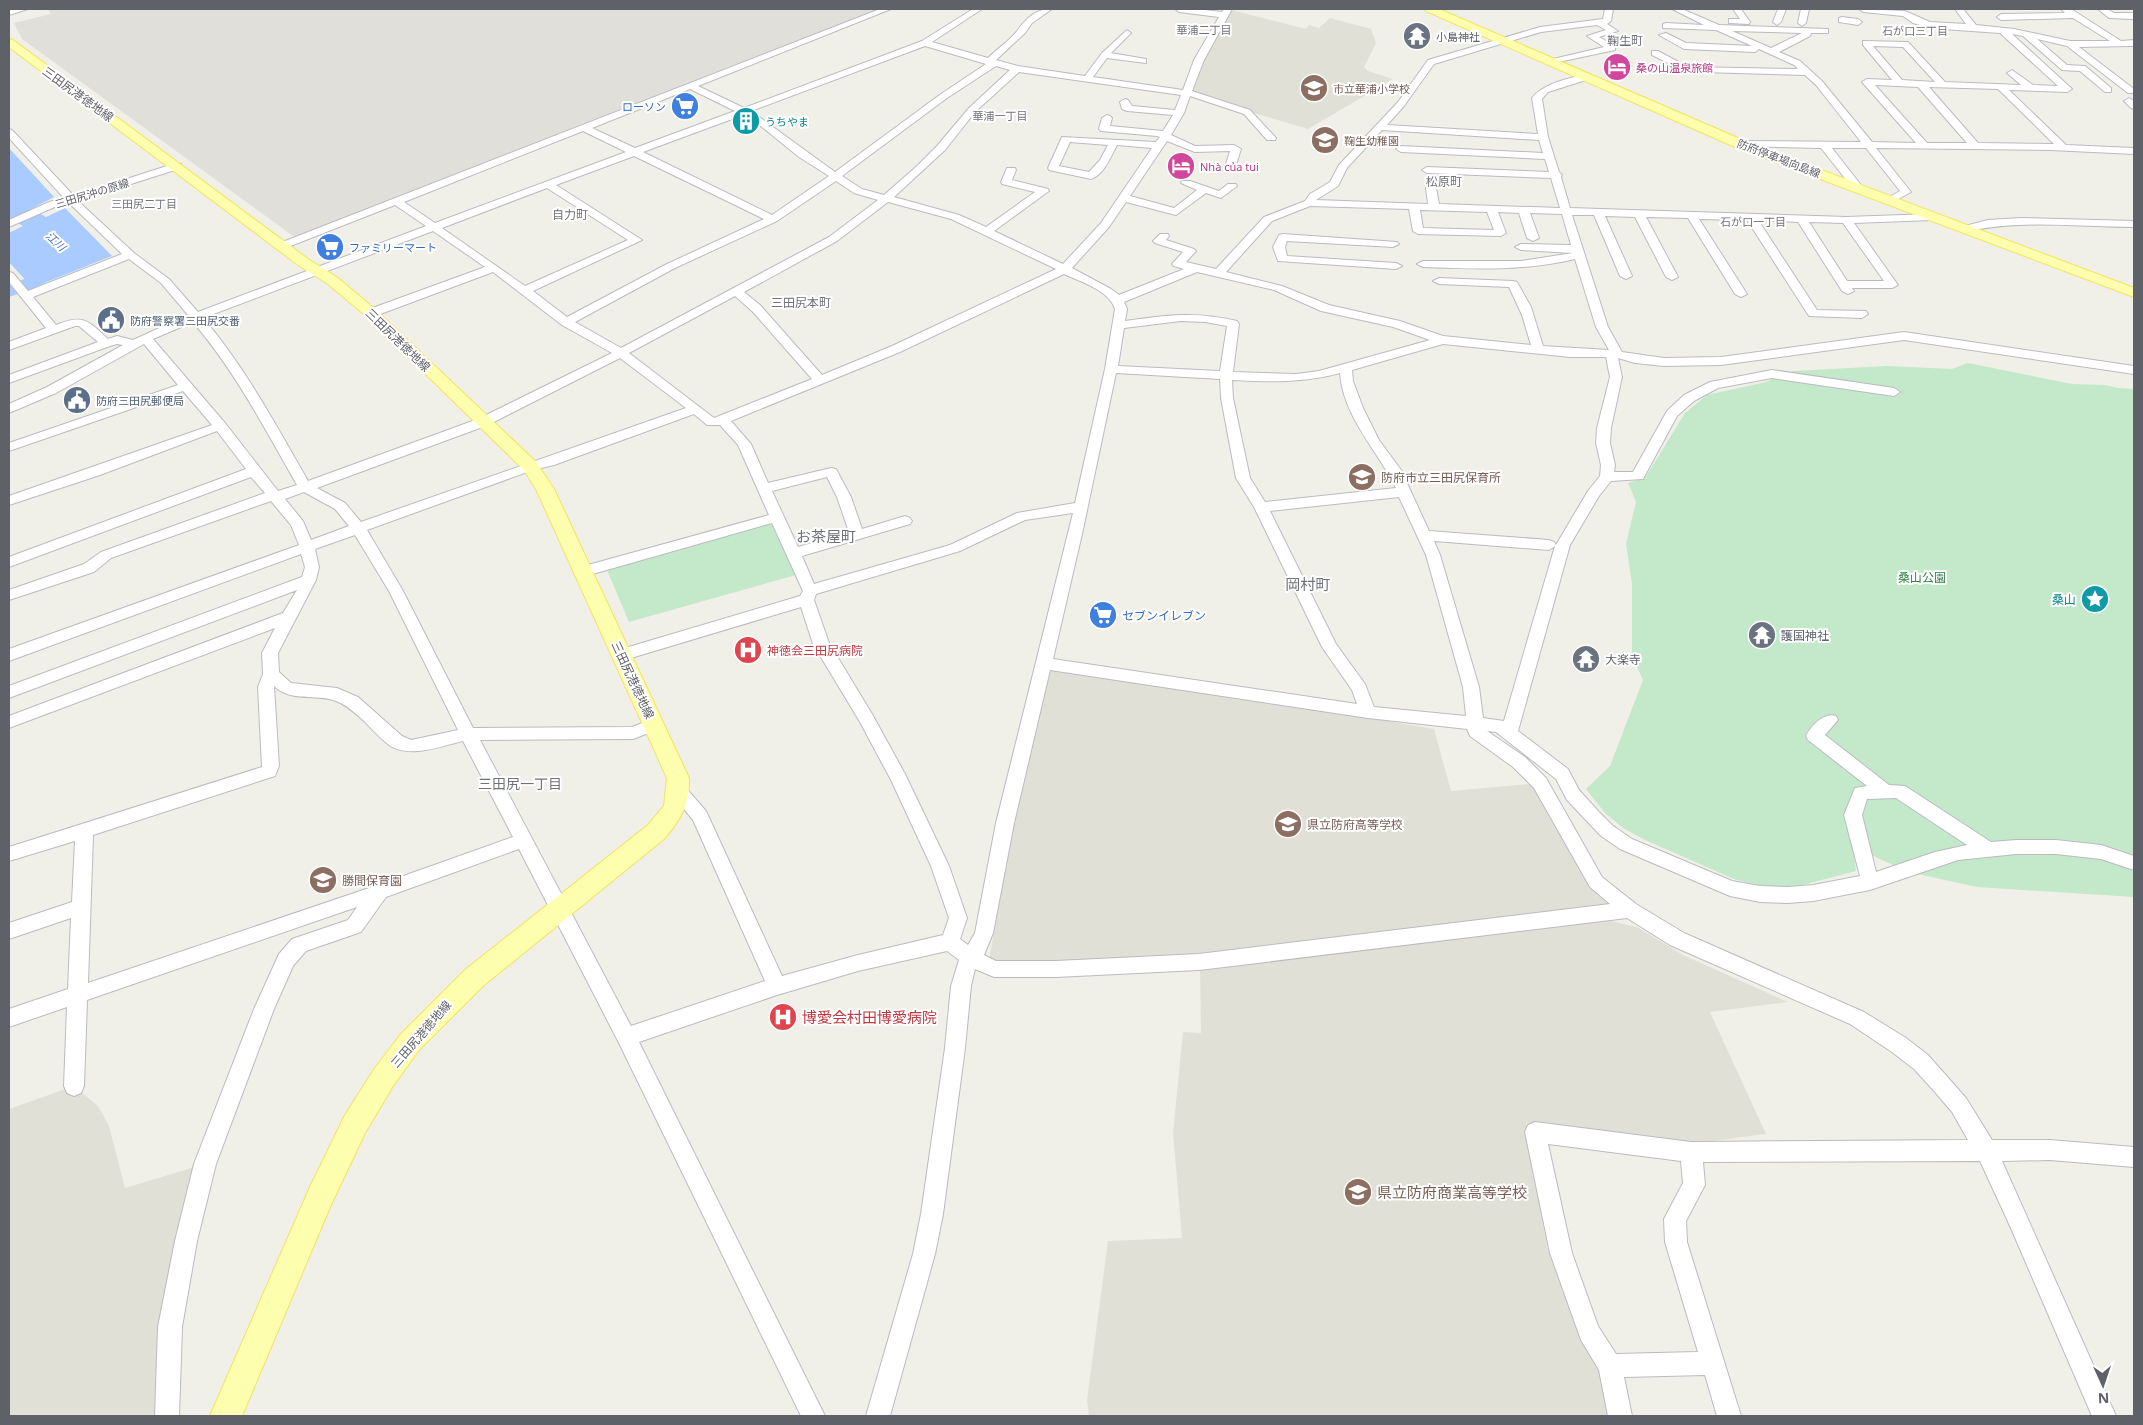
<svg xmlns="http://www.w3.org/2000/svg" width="2143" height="1425" font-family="'Noto Sans','Noto Sans JP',sans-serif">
<rect width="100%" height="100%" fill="#f1f0e8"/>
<path fill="#e0dfda" d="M48,9H881L296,238L22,39L14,23L51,14Z"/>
<path fill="#e1e0d6" d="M1228,9L1306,29L1309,25L1319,28L1330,18L1371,29L1376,43L1364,67L1368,71L1393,79L1308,129L1187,93L1199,60Z
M1043,663L1434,729L1451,791L1540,783L1580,856L1629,910L1199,962L989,960Z
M1606,920L1637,927L1683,955L1788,1002L1710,1012L1766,1134L1680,1145L1526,1123L1547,1247L1583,1341L1601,1370L1609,1416H1089L1087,1400L1108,1241L1182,1238L1173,1133L1183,1032L1201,1033L1200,967Z
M74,1086L98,1106L109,1126L125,1188L205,1164L170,1327L167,1416H9V1109Z"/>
<path fill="#c4e8ca" d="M1968,363L2072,384L2106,385L2118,388L2134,389V897L1977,887L1909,872L1853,847L1856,871L1787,889L1761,886L1734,879L1645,840L1623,828L1605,813L1586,789L1610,766L1643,680L1632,656V584L1626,544L1636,502L1628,483L1645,478L1685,413L1707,395L1766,382L1793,371L1887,366L1952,369Z
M774,521L796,575L629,622L607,570Z"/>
<path fill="#a9cbff" d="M9,148L54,197L31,209L46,217L65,208L112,256L29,289V284L9,262V233L23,226L9,219Z"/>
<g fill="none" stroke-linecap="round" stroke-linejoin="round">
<path fill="#a9cbff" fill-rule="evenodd" d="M58,263L64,264L67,268L64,272L35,288L9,297V286Z"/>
<defs>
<path id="minor" d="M15,9H28L9,15V10Z
M880,9H891L698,86L744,108L922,41L973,9H982L932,42L988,58C997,49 1009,41 1017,31C1027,18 1035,9 1052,9L1032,23L1025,33L996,60L1018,66L1085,76L1102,53L1127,30L1131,33L1111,53L1146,59V63L1107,58L1093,77L1183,90L1194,60L1219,17L1179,12L1175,9H1196L1222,12L1224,9H1232L1204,60L1192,91L1250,110L1276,138L1275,140H1267L1244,114L1190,96L1184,113L1171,135L1195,146L1234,145L1241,149L1235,168L1230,171L1225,168L1230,151L1195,152L1167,141L1130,196L1174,208L1197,190L1181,183L1182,181H1190L1219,191L1228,184H1236L1237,186L1221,198L1206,193L1176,215L1126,202L1109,227L1072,268L1111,289L1119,295L1184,269L1174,266L1172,264L1183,252L1155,243L1153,241L1160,234H1168L1169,236L1166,240L1194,249L1196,251L1186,262L1216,269L1264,217L1305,201L1310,194L1330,182L1339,165L1398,102L1428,60L1540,27L1603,19L1605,9H1613L1611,21L1607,24L1618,31L1599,37L1615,46V50L1549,64V60L1604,47L1587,36L1606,30L1597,25L1541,32L1434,64L1404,106L1387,125L1538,134L1532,98C1544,83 1568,79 1586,74L1589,75V79L1548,92L1542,99L1548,137L1559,172L1562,175L1561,177L1570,208L1846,217L1932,214L1937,217L1932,220L1854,223L1898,285L1892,288H1852L1854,291L1848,294L1842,291L1798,222L1758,220L1817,310L1866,311L1868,314L1862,318L1809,316L1747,220L1699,219L1747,294L1741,297L1735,294L1688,218L1646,217L1678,277L1672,280L1666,277L1635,217L1605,216L1632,276L1626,279L1620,276L1594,215H1572L1608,327L1622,352L1664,358L1721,357L1904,332L2134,366V374L1904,340L1721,365L1664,366L1635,363L1618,358L1622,377L1611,428L1610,443L1615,465L1614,472H1633L1667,411L1684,395L1710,382L1772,370L1894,388L1900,392L1894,396L1772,378L1718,388L1694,401L1677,416L1643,479L1611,481L1599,496L1570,545L1518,731L1568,769L1579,790L1599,812L1613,826L1632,839L1732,881L1760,886L1788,887L1813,885L1860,876L1844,815L1855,788L1867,786L1808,740L1806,736C1811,726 1824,712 1836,716L1838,720L1825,735L1889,785L1905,786L1991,842L2016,840H2056L2101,845L2134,856V870L2101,859L2056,854H2016L1958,860L1870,890L1813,901L1788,903L1760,902L1730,896L1620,849L1601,836L1567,800L1556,779L1496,732L1487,731L1525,757L1546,778L1602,877L1636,904L1684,933L1864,1012L1906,1038L1928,1055L1966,1098L1992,1140H2050L2134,1147V1167L2050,1160L2002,1161L2116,1416H2092L2010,1226L1980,1161L1703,1162L1705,1185L1686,1221L1687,1242L1741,1416H1717L1705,1375L1624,1377L1632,1416H1608L1599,1370L1581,1340L1550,1253L1525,1132L1528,1125L1535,1122L1691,1142L1968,1140L1952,1112L1935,1092L1914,1069L1892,1052L1850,1024L1670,945L1627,918L1199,970L1056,977H994L975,969L971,986L965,1048L943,1214L935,1254L890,1416H866L913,1254L921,1214L945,1048L951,986L959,960L947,951L858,971L777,995L639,1042L825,1416H801L619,1043L519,849L386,897L361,932L306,951L293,966L274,1009L216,1164L197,1241L182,1327L179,1416H155L158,1327L175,1241L194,1164L254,1009L279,954L292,939L348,920L357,907L87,1000L84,1086L81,1093L74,1096L67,1093L64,1086L67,1007L9,1027V1009L68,989L71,918L9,939V923L72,902L75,841L9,861V847L262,767L258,687L263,674L262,653L275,628L9,728V716L283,613L297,590L9,698V686L302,577L305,567L301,554L9,661V649L299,545L291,525L271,501L111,558L94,572L9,600V590L84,564L101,552L265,493L251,477L9,567V557L246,469L217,431L100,475L9,505V496L212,425L183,391L9,451V443L178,385L144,344L56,393L9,413V404L47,387L123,345L117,344L110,346L9,383V375L98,342L79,326H75L9,350V342L46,328L9,282V272L13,273L28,291L122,254L69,203L57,206L9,227V220L49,202L64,198L9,138V129L12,130L74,196L173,164H181V168L78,201L134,253L169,279L198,312L426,226L395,205L288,247H280L278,245L280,243ZM925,46L986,64L941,94L835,172L751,111ZM996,66L1010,70L969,108L937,146L917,166L884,195L862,189L842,176L947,98ZM1019,72L1181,95L1175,110L1132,106L1128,100L1125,99L1120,102L1122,109L1127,111L1173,115L1163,131L1110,126L1112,118L1110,116L1107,115L1102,118L1099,129L1101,131L1157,136L1160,137L1156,142L1062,137L1048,168L1049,170L1091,179C1104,175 1111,156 1117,145L1152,148L1101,223L1063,264L994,231L1049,191L1048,189L1012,180L1016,170L1015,168H1007L1001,182L1002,184L1035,192L986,227L959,215L894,197L945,150L975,112ZM690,89L735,111L635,148L592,128ZM743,115L752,119L799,157L829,176L772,215L643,152ZM1382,130L1539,140L1543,153L1401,146L1396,149L1401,152L1545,159L1549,172L1427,167L1422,170L1427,173L1551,178L1560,208L1439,204L1436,188L1431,185L1426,188L1428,204L1316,200L1338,186L1347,168ZM583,131L626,152L435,223L404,202ZM1070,142L1108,145L1100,160L1089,172L1059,166ZM634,156L764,219L667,264L567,317L533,291L642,240L556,185ZM836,181L854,193L878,200L829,237L621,348L575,322L675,268L777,221ZM547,188L628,240L525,286L442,228ZM888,202L951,219L1056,269L892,346L822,375L760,305L744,292L837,241ZM1310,206L1409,209L1413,231L1418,234L1501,236L1506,233L1498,212L1519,213L1527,238L1533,241L1539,238L1530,213L1562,214L1571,245L1521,244L1515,247L1521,250L1573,253L1521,261H1423L1417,264L1423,267C1474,269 1525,271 1575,259L1596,327L1609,350L1543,346L1531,307L1517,282L1513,281L1439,278L1433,281L1439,284L1509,287L1522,315L1531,345L1443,336L1400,321L1329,305L1282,286L1226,272L1272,221ZM1420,210L1487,212L1494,230L1423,228ZM1809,222L1843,223L1884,281H1847ZM433,231L485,267L367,310L365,313L367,316H375L493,272L562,325L612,353L478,419L308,481C276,425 245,367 203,318ZM129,259L161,283L188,315L133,340L117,336L108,339C87,320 84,314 56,325L33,297ZM1197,272L1274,290L1321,311L1393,327L1430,340L1319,371L1296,374L1233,372L1239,324L1237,321C1195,311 1167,315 1125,321L1127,309L1124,302ZM1064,274C1081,282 1109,290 1115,309L1105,369L1075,503L1017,513L950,545L814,584L802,556L910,524L912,521L910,518L905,516L862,529L851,497L836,469L831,468L768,483L751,444L731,421L900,352ZM735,296L752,311L812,379L714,418L629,353ZM1181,321L1205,322L1227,326L1220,371L1118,366L1124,328ZM193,322C235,371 265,429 297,485L278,491L225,423L153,339ZM1443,344L1570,357H1606L1610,377L1597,428L1596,443L1601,465L1600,476L1588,491L1556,545L1554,542L1549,540L1429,531L1401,470L1379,440L1363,408L1353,381L1352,370ZM620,358L686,408L361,522L345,503L317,488L488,425ZM1116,373L1220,379L1221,398L1236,478L1254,507L1322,647L1352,690L1357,704L1053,659L1082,534ZM1340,373C1343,417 1378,451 1396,488L1265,502L1250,478L1233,398L1232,380C1269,382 1304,383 1340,373ZM694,414L707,425H720L738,445L769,515L577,568L575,572L577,576L582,577L772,523L803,591L800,596L615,651L613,655L615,659L621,661L801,607L813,644L860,722L891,780L931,866L949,918L943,935L858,955L782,976L706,811L685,787L679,785L673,787L670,792L693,820L765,981L631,1026L480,740L633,739L659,729L661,725L659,721L653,719L632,727L473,728L403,591L367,530L533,470L554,465ZM827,477L837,497L849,532L798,547L772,491ZM304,492L335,509L349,526L311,540L303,521L285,499ZM1399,497L1426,555L1463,687L1466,716L1374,707L1365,684L1336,644L1270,511ZM1073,513L996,823L975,933L968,945L960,939L967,918L949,866L905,774L872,714L829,643L814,600L816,594L960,551L1025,520ZM355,535L389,591L458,730L411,740L402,736L358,697L337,688L291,683L279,672L278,653L316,580L319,567L315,549ZM1434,541L1549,550L1555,546L1504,721L1483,718L1479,687L1440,555ZM1050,670L1368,718L1467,729L1470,736L1513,767L1534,788L1590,887L1610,904L1199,954L1056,961H996L984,955L993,933L1014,823ZM274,686C292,703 316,693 336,701C347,705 355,713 364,721C372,729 380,738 389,745C410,759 441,746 463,741L513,837L378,885L88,983L93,835L275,776L279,766ZM1896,798L1967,845L1935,852L1876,872L1862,815L1867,799ZM1548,1144L1681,1161L1683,1183L1664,1219L1665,1242L1698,1352L1616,1354L1598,1326L1572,1253Z
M1672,9H1682L1719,25L1828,29V33H1811L1810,36L1779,52L1800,61L1822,81L1872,142L1916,143L1862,82L1867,79L1892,80L1863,45V41L1908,42L1945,82L2021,85L2007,73L2012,70L2033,85L2058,86L2000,33L1929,28L1913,23L1903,16L1863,12L1859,9L1905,11L1930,22L1966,24L1955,9H1963L1976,25L2014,29L2070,41H2110L2073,18L2001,20L1997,17L2001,14L2065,13L2061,9H2071L2121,41L2134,40V46L2079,47L2134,89V93H2128L2067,46L2037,39L2067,65L2085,66L2111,88V92H2105L2080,71L2062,70L2023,36L2012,34L2072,89L2067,92L2009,90L2066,145L2134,148V154L2051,150L1876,148L1911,192L1893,202H1885L1884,200L1900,191L1866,148H1832L1864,189L1859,192L1855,191L1821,148L1736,146V142L1740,141L1861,142L1816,85L1805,75L1667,71V67L1674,66L1652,55V51H1658L1688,67L1798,69L1794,65L1759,49L1755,52L1684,49L1659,35L1666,33L1686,43L1752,46L1716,30L1663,28V24L1666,23L1704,25ZM1732,31L1802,33L1771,48ZM1873,46L1903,47L1935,82L1902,80ZM1875,85L1918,87L1967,143H1927ZM1929,87L1998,89L2054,144L1978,143Z
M1733,9H1741L1750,22L1749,24L1729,23V19H1740Z
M1778,9H1786L1781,22L1777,25L1773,22Z
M1801,9H1809L1806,23L1802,26L1798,23Z
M2098,9H2107L2114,13H2134V19L2109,18Z
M1842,17L1858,19L1862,22L1858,25L1839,22V18Z
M2129,98L2134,101V109L2131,108L2124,101Z
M2021,218L2134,221V227C2078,227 2020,219 1965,232L1960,229L1961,227L1988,220Z
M1283,234L1397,242L1399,244L1393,247L1287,241L1285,247L1287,256L1396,263L1402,266L1396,269L1278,261L1273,247L1279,235Z"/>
<path id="major" d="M1425,9H1439L1745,141L2134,288V297L1735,147L1426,11Z
M9,39L13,40L308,259L338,278L376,310L536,462L554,489L689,778C690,803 681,820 664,839L483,986L419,1050L393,1086L365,1133L330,1207L242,1416H210L310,1187L345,1115L375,1068L401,1034L465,970L648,825L664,806L667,778L536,489L524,470L366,316L328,284L298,265L9,47Z"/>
</defs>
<use href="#minor" stroke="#babbc1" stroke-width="2"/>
<use href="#major" stroke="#f4e35e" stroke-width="2"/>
<use href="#minor" fill="#fff" fill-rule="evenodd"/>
<use href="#major" fill="#feffae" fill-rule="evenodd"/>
</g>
<defs>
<symbol id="temple-disc" viewBox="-11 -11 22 22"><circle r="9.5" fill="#6b7280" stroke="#fff"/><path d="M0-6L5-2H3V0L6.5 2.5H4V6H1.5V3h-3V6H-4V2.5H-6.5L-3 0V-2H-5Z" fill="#fff"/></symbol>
<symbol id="hotel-disc" viewBox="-11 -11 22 22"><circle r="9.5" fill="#d1479c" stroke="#fff"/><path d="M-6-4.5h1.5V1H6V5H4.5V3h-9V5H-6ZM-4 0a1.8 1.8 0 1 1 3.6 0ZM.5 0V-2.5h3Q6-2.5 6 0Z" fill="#fff"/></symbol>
<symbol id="school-disc" viewBox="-11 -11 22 22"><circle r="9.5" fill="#8d6e63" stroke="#fff"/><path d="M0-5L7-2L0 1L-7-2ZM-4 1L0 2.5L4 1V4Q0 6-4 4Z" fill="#fff"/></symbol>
<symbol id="supermarket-disc" viewBox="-11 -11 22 22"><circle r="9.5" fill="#3f7fe0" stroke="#fff"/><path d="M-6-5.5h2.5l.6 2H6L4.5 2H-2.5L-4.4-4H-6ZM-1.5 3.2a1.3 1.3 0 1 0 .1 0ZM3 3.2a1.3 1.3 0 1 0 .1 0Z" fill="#fff"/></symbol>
<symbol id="building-disc" viewBox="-11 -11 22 22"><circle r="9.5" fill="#0f9aa8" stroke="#fff"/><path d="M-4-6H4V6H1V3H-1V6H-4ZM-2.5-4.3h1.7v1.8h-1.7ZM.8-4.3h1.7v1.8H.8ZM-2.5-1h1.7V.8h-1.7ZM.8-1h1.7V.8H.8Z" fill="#fff"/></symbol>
<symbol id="civic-disc" viewBox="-11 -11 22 22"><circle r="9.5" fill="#5c6f8a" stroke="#fff"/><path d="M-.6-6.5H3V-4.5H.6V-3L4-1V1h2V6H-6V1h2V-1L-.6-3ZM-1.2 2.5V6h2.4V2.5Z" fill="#fff"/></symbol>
<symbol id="sight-disc" viewBox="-11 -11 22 22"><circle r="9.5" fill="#0f9aa8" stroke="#fff"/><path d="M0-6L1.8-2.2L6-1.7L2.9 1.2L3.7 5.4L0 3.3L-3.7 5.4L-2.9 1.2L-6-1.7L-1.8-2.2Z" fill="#fff"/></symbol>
<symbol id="hospital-disc" viewBox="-11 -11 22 22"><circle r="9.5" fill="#e0444e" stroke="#fff"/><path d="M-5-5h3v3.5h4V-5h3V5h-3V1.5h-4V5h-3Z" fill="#fff"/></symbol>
</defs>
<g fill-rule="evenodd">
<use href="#temple-disc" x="1401" y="20" width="32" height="32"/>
<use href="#hotel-disc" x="1601" y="51" width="32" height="32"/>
<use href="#school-disc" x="1298" y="72" width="32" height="32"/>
<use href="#supermarket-disc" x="669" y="90" width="32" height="32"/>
<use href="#building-disc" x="730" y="105" width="32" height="32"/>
<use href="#school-disc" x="1309" y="124" width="32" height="32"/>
<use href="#hotel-disc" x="1165" y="150" width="32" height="32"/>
<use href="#supermarket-disc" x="314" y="231" width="32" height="32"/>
<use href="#civic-disc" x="95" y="304" width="32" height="32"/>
<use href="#civic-disc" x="61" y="384" width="32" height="32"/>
<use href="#school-disc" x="1346" y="461" width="32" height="32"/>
<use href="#sight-disc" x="2079" y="583" width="32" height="32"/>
<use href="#supermarket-disc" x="1087" y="599" width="32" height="32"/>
<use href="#temple-disc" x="1746" y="619" width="32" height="32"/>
<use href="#hospital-disc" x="732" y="634" width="32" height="32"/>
<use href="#temple-disc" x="1570" y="643" width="32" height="32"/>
<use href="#school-disc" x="1272" y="808" width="32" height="32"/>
<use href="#school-disc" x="307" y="864" width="32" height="32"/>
<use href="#hospital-disc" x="767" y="1001" width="32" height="32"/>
<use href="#school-disc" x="1342" y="1176" width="32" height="32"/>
</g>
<g text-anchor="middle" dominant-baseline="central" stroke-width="4" stroke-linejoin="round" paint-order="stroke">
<g font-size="11" fill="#70737a" stroke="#fff">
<text x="1204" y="29">華浦二丁目</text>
<text x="1915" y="30">石が口三丁目</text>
<text x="1000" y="115">華浦一丁目</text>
<text x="144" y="203">三田尻二丁目</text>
<text x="1753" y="221">石が口一丁目</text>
</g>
<g font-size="11" fill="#5b616d" stroke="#fff" text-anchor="start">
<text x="1436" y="36">小島神社</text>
</g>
<g font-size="11" fill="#b23c85" stroke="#fff" text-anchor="start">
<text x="1636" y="67">桑の山温泉旅館</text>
<text x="1200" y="166">Nhà của tui</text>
</g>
<g font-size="11" fill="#785e54" stroke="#fff" text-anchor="start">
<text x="1333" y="88">市立華浦小学校</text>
<text x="1344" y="140">鞠生幼稚園</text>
</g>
<g font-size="11" fill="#366cbe" stroke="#fff" text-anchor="end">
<text x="666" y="106">ローソン</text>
<text x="349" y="247" text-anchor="start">ファミリーマート</text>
</g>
<g font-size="11" fill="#0d838f" stroke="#fff" text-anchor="start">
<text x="765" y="121">うちやま</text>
</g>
<g font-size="11" fill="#5f6168" stroke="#fff">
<text transform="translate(1779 158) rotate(21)">防府停車場向島線</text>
<text transform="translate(92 193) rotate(-17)">三田尻沖の原線</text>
</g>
<g font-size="11" font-style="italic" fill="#4870c6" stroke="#fff">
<text transform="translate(56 241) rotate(43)">江川</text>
</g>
<g font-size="11" fill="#4e5e75" stroke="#fff" text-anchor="start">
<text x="130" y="320">防府警察署三田尻交番</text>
<text x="96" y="400">防府三田尻郵便局</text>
</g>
<g font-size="12" fill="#70737a" stroke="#fff">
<text x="1625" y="40">鞠生町</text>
<text x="1444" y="181">松原町</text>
<text x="570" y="214">自力町</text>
<text x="801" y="302">三田尻本町</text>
</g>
<g font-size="12" fill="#5f6168" stroke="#fff">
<text transform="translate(78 94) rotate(36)">三田尻港徳地線</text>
<text transform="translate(398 340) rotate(44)">三田尻港徳地線</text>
<text transform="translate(633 680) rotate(65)">三田尻港徳地線</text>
<text transform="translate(421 1034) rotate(-49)">三田尻港徳地線</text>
</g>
<g font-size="12" fill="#785e54" stroke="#fff" text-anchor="start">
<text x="1381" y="477">防府市立三田尻保育所</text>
<text x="1307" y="824">県立防府高等学校</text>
<text x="342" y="880">勝間保育園</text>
</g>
<g font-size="12" fill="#338244" stroke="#fff">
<text x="1922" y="577">桑山公園</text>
</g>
<g font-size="12" fill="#0d838f" stroke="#fff" text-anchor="end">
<text x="2076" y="599">桑山</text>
</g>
<g font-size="12" fill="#366cbe" stroke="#fff" text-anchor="start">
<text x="1122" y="615">セブンイレブン</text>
</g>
<g font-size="12" fill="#5b616d" stroke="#fff" text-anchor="start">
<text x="1781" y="635">護国神社</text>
<text x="1605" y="659">大楽寺</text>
</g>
<g font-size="12" fill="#be3a42" stroke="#fff" text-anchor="start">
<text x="767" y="650">神徳会三田尻病院</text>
</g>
<g font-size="14" fill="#70737a" stroke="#fff">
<text x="520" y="783">三田尻一丁目</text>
</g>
<g font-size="15" fill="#70737a" stroke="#fff">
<text x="826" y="536">お茶屋町</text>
<text x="1308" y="584">岡村町</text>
</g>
<g font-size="15" fill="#be3a42" stroke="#fff" text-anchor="start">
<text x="802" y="1017">博愛会村田博愛病院</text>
</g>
<g font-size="15" fill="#785e54" stroke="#fff" text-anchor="start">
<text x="1377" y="1192">県立防府商業高等学校</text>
</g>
</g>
<rect width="2143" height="1425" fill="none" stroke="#5f6168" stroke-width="20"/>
<g transform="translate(2103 1385) rotate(177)" stroke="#ffffff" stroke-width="4" paint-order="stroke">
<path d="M0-4L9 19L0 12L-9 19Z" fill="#5f6168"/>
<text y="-8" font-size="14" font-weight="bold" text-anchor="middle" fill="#5f6168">N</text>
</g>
</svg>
